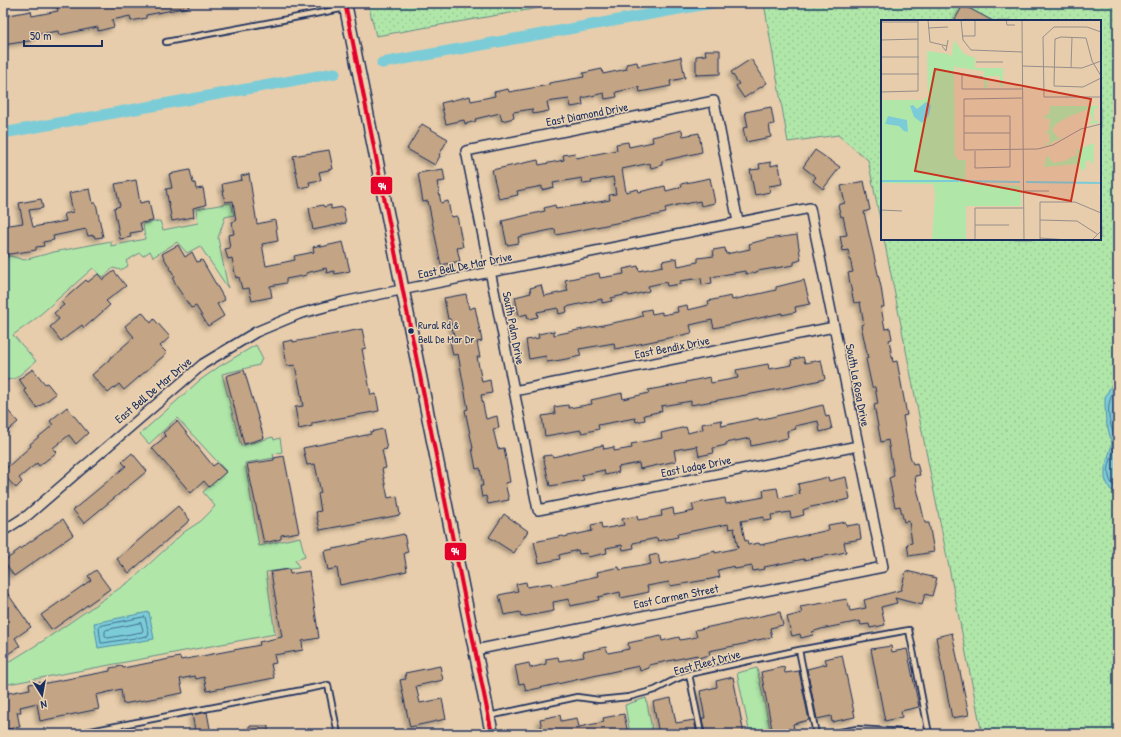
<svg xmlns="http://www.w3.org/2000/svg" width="1121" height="737" font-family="'Patrick Hand',sans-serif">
<defs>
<pattern id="grass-dots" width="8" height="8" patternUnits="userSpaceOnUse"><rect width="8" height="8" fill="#b0e7a9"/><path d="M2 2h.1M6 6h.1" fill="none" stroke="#97c694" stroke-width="1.8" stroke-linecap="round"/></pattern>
<filter id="shadow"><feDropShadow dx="-3" dy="3" stdDeviation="2" flood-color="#0004"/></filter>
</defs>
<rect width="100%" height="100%" fill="#e7cdab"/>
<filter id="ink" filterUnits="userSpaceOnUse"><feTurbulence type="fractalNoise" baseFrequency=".025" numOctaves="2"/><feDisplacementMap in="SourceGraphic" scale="8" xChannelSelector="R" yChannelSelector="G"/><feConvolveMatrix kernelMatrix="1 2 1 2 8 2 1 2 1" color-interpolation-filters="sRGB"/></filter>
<g filter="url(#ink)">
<path fill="url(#grass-dots)" stroke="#668b84" d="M368,3H568L376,36Z
M764,3H1118V734H982L884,239H1100V21H882V229L868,160L838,135L788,142Z"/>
<path fill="#b0e7a9" stroke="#668b84" d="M231,203L234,215L225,217L218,238L228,288L200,246L187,253L177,242L153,257L150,251L143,256L140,253L126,261L128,266L121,270L113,268L103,277L93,268L34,320L13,335L36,361L16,378L3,381V257L11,256L24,260L54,252L111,241V246L145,239L143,224L160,221L163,230L198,223L196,209Z
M256,345L262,358L259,365L222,374L241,446L273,437L274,440L280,438L282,452L273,454L274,458L245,463L259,546L300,537L305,557L295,560L299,568L266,572L275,634L3,685V664L4,665L43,641L133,579L184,532L201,521L210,512L215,506L203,492L226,471L177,418L149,444L140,434L199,381L220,366Z
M757,668L771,734H750L737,673Z
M646,698L653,734H630L625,705Z"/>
<path fill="#7cccd8" stroke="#558da7" d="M1118,370V494L1110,489L1105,479V468L1112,444L1106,421L1105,406V397L1115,378Z
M149,612L154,639L98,648L94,623Z"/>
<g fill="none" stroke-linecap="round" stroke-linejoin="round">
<path stroke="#426e8f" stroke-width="1" d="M1118,382C1109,399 1106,407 1111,426C1113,432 1116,439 1115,444C1115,449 1112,454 1111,459C1107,470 1107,483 1118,489
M1118,392C1111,405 1114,418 1118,432
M145,617L149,634L148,636L103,643H101L99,628L100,626Z
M141,623L143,630L142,632L108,638L105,636V631L106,630Z"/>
<path stroke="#7cccd8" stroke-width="11" d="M382,63L712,3
M3,133L335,73"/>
</g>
<path fill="#c3a484" stroke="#1b2f5e" filter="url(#shadow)" d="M74,3H188L189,7L146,15V18L131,21L130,16L112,20L114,27L98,31V27L59,35L58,31L34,35L35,40L3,45V16L31,11L32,16L58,11L57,7Z
M963,5L993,21H954Z
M705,50H720V74L696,75V56L706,55Z
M681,57L685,78L670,81L671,86L640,92L639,87L616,92L617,97L605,99L604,93L582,98L583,105L571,107L569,99L547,102L549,111L533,114L532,109L513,112L514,118L502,121L500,113L475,119L476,121L465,124L464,120L446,124L441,103L470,96L471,101L495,96L494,92L508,89L509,92L549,85V83L584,77L583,73L602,69L603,74L627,69L626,64L637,62L638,66Z
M751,59L767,83L744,98L736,86L739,84L731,72Z
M771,107L774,124L769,125L771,137L746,142L743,128L748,127L745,112Z
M422,124L448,139L439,155L440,156L435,165L407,149Z
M682,130L683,136L699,133L702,152L662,161V165L651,168L650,163L622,169L626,192L638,189L639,192L665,186L666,191L682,187L681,184L710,178L715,203L701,206L700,201L685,204V203L665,208L666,213L556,235L555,229L518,237L519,243L507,245L502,221L545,211L544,208L555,205L556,209L610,200L609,195L616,194L613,177L591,181L592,183L583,184L582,178L553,183L554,187L542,190V186L517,191L518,195L499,199L492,170L538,160L539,165L564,160L563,155L575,153L576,158L617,150L616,144L628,142L629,147L653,142L652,137Z
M329,150L333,169L319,172L321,180L309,182L310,186L299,188L293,156Z
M815,150L840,167L823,189L813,181L816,177L803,167Z
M771,162V166L779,164L782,184L769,186L770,192L755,195L750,170L760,169L759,164Z
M443,169L445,181L437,182L441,203L448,201L451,217L457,216L463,247L457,248L460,261L441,265L428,201L423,202L418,173Z
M190,170L193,183H195L196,189L203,188L206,205L193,208L194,217L172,221L166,189L172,188L169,174Z
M249,174L257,224L275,220L278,241L262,244L266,266L295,260L294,256L314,252L313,247L321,245V247L343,242L350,271L335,274L334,271L327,273L326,268L306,273L307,275L286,279V283L270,286L272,297L252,301L249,288L242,289L239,277L236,278L232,258L228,259L225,249L230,248L228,235L234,234L232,222L236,221L233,201L225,202L222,184L242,180L241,176Z
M136,180L140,203L149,201L153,221L140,223L142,231L130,233L131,237L120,239L114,208L120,206L115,184Z
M864,181L870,210L864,212L881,287L884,307H881L885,329L890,328L892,339L889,340L893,362L897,361L907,415L903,416L910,456L913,464L917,463L920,475L915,476L916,484L925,523H929L934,552L909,556L907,544L912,543L909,521L904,522L900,506L895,507L889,478L894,476L888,440L881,442L874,405L878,404L875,387H872L866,359L868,358L861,325L864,324L860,302L854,303L848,273L853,272L848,250L843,251L840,236L847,235L843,216L841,217L838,205L845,203L841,186Z
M90,189L93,203H96L103,237L95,238L94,235L88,236L86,229L53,236L54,240L43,242L44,246L36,247V250L3,255V226L23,223L19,203L41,199L43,208L29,210L33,227L66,221L64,214L73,212L69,193Z
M323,205L324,207L331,205V209L343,207L346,223L313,230L309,208Z
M797,235L801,260L794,262V265L757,271V272L746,274L745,271L711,277L712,283L702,285L701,278L680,281L681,284L667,286L666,282L648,286L649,291L629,296L628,294L611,298L612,301L602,303V299L566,307L567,312L559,314L558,308L537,312L538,317L528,319L527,314L519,316L515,297L531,293L530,288L541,285L544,296L568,291L565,280L599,273L600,278L624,274L623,269L638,266L639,271L663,266L662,261L677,258L678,266L698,262V258L714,256L713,250L725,248L726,254L750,249L749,244L767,239Z
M178,245L185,257L192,252L197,262L202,260L225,300L217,304L224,316L208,326L196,306L191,308L177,287L173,279L175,277L162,254Z
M114,271L126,286L106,301L110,305L91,322L84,328L82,325L61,341L50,327L59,319L54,313L64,305L61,302L86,280L88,282L98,274L103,280Z
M804,280L810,304L795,307L796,312L782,315V313L714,328L712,320L690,325L692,333L615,349L614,343L579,349L581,356L561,360L547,362L546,356L529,359L526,340L539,338L538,334L554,331V335L632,319L643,316L641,311L651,309L652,314L662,312V315L678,312L677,307L687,305L688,310L709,305L708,301L731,296L732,300L776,290V287Z
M466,294L469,309L475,307L482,341L477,342L480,357H477L482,382L490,380L492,393L481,395L486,419L497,416L499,428L493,429L498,449L504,448L510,482L505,483L509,500L488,504L486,496L482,497L480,486H483L480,468L476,469L472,448H473L465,410L468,409L458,354L453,355L450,340L455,339L450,319H448L444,298Z
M142,312L151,323L154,319L170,337L160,346L167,353L124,390L119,384L108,393L92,375L109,360V359L134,337L125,326Z
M362,329L366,348L362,349L371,395L376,394L379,411L312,423V426L299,429L295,407L303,406L300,389L295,365L287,366L283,342L293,340V342Z
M803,357L805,363L821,360L825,379L790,387L691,405V401L661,406L662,411L644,415L645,420L636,422L635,418L598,425L599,429L582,433L581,430L545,436L542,416L555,414L554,407L568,405L569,408L592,404L591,400L622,393L623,399L649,393L648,390L687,383L686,382L710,377L711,383L738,378L736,370L768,364L769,369L792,365L791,360Z
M33,369L45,384L47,383L56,394L37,408L24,390L26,389L19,379Z
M244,370L264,438L244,444L226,376Z
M3,405L18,422L3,435Z
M823,405L826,417L829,416L832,429L820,432L818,421L795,426L796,429L787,431L788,438L751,446L750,438L726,443V445L713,448L714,453L699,456L697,446L674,450L676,461L640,469L639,463L618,467L619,472L605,475L604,470L582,475L584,480L550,486L543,456L552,455L553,457L603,445L604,449L614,447V451L632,448L631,444L662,438L661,433L686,427L688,433L703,429L702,424L721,420L722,426L758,418L759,420Z
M67,407L88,433L76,444L69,435L53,448L57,452L39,466L37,463L19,478L22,482L16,488L3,474V471L31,446L30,444L53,425L50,421Z
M177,421L213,466L217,463L226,472L209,487L204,481L191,493L152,448L166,436L163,433Z
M383,429L387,449L382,450L386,468L382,469L388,498L397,496L400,515L320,530L316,512L321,511L318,494L321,493L315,464L307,465L303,448L371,434L370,432Z
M132,453L147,471L84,523L73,510L126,466L122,462Z
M284,456L299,532L281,535V539L264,543L247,464L274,460V458Z
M828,477L829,481L846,477L850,499L811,507L803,510L804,515L791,518L790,512L771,515L772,520L764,521V517L741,521L745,541L747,540L748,545L759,543L760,545L829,530L828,525L845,522L846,526L859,524L861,539L844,542L846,552L804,560V559L764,567L765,569L753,571L752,566L735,569L734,566L718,570L720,577L706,580L670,586L669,582L647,586L649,592L621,598L620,592L598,597L599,600L570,606L569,599L553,602L554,611L521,617L520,612L504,615L499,595L518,591L516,584L526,582L527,587L551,583L552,586L598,576L597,572L619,567L620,570L651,564L649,556L658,554L660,564L700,556L699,555L715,551V553L738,548L734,528L729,529L728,524L677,534L678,537L658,541L657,538L633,543L634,548L623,550L622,545L606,548L607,553L588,557L587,553L579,554L578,550L559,555L560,559L539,563L534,542L563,536L564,537L592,531L591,525L601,523L602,529L624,525L622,519L637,516L638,520L662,516L661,511L673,508L674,515L694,511L692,504L725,498L726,504L764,497L763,490L777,488L779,498L800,494L798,484Z
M178,506L190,520L129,573L117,559Z
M504,514L528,531L514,553L489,537Z
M63,519L73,535L14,576L4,561L14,554V553Z
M404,534L408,552L404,553L407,571L340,585L337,568L328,570L324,551Z
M289,569L290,574L309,571L319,638L302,641L303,650L274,655L276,663L271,664L274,678L207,691L204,677L196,679L195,676L180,679L183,693L123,704L121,689L96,695L99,709L40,721L37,703L20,707L21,712H17L20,727L3,730V694L30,689L29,684L40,682L41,684L110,671V668L122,666L123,668L180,657L181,660L260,645L259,642L282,637L271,572Z
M96,570L110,589L52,630L41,615L91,580L88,576Z
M906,571L937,578L932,596L925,594L922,605L895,598L897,603L881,607L885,625L870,628L869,624L861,625L860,621L821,629L812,632L813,635L801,638L800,634L792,636L787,617L802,613L800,607L847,599L850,611L866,608L864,600L901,590Z
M3,587L31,627L15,638L20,646L3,657Z
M780,612L783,625L770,628L772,637L748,642V643L709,651L710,655L698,658L697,655L649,665V668L640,671L639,666L620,670L526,691L524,683L519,684L515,666L529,663L530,668L546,664V659L558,657L559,661L584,657L583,652L606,647L608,653L629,649L628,643L661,636L662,641L679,637L680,640L697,637L695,630Z
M952,633L969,715L952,718L936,637Z
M891,646L892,652L907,649L919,707L901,711L902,717L885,721L871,649Z
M842,655L855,717L832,722L831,716L817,719L807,669L827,664L825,659Z
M440,666L443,680L416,686L420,703L442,699L446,719L410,727L400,680L406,679L405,673Z
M784,667L785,673L799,671L809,720L793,724L794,730L773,734L761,672Z
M733,677L744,734H705L702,718H705L700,691L717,687L716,681Z
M671,698L676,723L694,720L697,734H659L653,702Z
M207,712L211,734H196L192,715Z
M624,714L628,734H543L540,719L560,715L561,721L577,718L579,727L604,722L603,718Z
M249,726H268V734H249Z"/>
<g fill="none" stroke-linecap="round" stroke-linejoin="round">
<defs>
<path id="lane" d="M166,42L346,8
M799,650L816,734
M689,674L701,734
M489,716L577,697L599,700L629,697L655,690L674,680L689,674L799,650L909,630L929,734
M75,734L328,685L338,734
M829,734L857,729L936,734"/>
<path id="street" d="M738,222L714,101L466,151L538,510L858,446
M514,391L834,327
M3,531L28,515L203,364L256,332L299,314L343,302L381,294L810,208L883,567L475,650"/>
<path id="secondary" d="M345,3L492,734"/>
</defs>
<use href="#lane" stroke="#1b2f5e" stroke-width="8"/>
<use href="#street" stroke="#1b2f5e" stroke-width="12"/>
<use href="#secondary" stroke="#1b2f5e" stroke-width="15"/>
<use href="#lane" stroke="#ebd4b4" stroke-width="4.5"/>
<use href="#street" stroke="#ebd4b4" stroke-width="9"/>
<use href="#secondary" stroke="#ebd4b4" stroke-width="12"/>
<defs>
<path id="bus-1" d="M345,3L492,734"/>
</defs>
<use href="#bus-1" stroke="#ebd4b4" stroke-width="7"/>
<use href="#bus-1" stroke="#e4002b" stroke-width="4"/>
</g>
</g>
<circle fill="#1b2f5e" stroke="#ebd4b4" stroke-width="1.5" cx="411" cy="331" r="3.5"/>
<g text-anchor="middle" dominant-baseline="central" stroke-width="3" stroke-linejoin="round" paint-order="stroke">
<g font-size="11" fill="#1b2f5e" stroke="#ebd4b4" text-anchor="start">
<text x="418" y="325">Rural Rd &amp;<tspan x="418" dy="14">Bell De Mar Dr</tspan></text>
</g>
<g font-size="12" fill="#1b2f5e" stroke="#ebd4b4">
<text transform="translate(587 114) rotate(-11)">East Diamond Drive</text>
<text transform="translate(465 265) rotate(-11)">East Bell De Mar Drive</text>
<text transform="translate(514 328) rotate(79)">South Palm Drive</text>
<text transform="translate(672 347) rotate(-11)">East Bendix Drive</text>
<text transform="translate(858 385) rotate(79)">South La Rosa Drive</text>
<text transform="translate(153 390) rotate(-40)">East Bell De Mar Drive</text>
<text transform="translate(696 466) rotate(-11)">East Lodge Drive</text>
<text transform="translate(676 596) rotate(-11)">East Carmen Street</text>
<text transform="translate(707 662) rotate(-15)">East Fleet Drive</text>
</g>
</g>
<g transform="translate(881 20)">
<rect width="220" height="220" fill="#e7cdab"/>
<path d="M46,31L68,34L73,39L74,135L77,140H85L84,164L139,166L140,186H85V220H51L54,175L52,164L0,163V80H42L47,76Z" fill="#b0e7a9"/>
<path d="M73,20L83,34L94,38V48H122V66L119,67V56H106V68H103V51L74,47L71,36ZM169,86H217V88L213,89V100L219,103L208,104L212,100L207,89L187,97L175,104L171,110L177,118L182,117L164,126V123H169L168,113H163L168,110L169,99L163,98V96L168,94ZM211,124H213L212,145L208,140L204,142L205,148L201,151L199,145L194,144L163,147L166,135L172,143L184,141L197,134L195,130Z" fill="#b0e7a9"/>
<path d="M45,82L50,85L48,95L41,103L33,97L29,86L32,85L36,89ZM7,96L26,100L27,112L23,111L18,106L4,104Z" fill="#7cccd8"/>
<path fill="none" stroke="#7cccd8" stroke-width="2" d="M0,161H78M79,161L139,162M145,162L220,163"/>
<path fill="none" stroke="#958e8c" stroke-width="1" d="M47,0L49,22L66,26M80,0L82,20L90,30L141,32M125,0L126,5H134M141,0L143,220M0,2H37M47,8L67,7M220,12L206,7H173L162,17L163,77H220M81,16H94V0M0,20L37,19M61,26L65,31L67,20M0,37H38M95,42H122M141,46L201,48L220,41M190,48L191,17M76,53L102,57M0,54H38M81,54V69H142M220,56L211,41L205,18L180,17L174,19L173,66L202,67L220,58M0,72L37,71V0M141,78L83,79V130L157,129L172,125L200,109L220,104M83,96H129V147L94,148V131M83,113H129M142,171H168M0,190L21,191M159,200L196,201L216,214M94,205H128M159,218L188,220M94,220V188H142M159,220V182H194L220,193M211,220L220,211"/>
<path fill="#c8321e" fill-opacity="0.15" stroke="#c8321e" stroke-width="2" d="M54,49L210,79L190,181L34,151Z"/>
<rect width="220" height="220" fill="none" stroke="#1b2f5e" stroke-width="2"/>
</g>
<g stroke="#ebd4b4" stroke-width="1.5">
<rect x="370" y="176" width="23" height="19" rx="4" fill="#e4002b"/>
<rect x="444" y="542" width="23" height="19" rx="4" fill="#e4002b"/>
</g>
<g font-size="11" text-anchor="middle" font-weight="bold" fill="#fff">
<text x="382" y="190">94</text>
<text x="455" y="555">94</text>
</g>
<rect width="1121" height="737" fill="none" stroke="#ebd4b4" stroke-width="16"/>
<rect x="8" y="8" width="1105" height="721" fill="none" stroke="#1b2f5e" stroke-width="1.5" filter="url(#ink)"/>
<g transform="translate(42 695) rotate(169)" stroke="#ebd4b4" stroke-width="3" paint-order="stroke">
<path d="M0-3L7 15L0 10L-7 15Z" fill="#1b2f5e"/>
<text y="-6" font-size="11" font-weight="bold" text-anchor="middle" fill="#1b2f5e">N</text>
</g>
<path d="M24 40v6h78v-6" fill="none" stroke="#1b2f5e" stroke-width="2"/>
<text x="30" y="40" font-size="12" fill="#1b2f5e" stroke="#ebd4b4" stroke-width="3" paint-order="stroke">50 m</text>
</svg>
